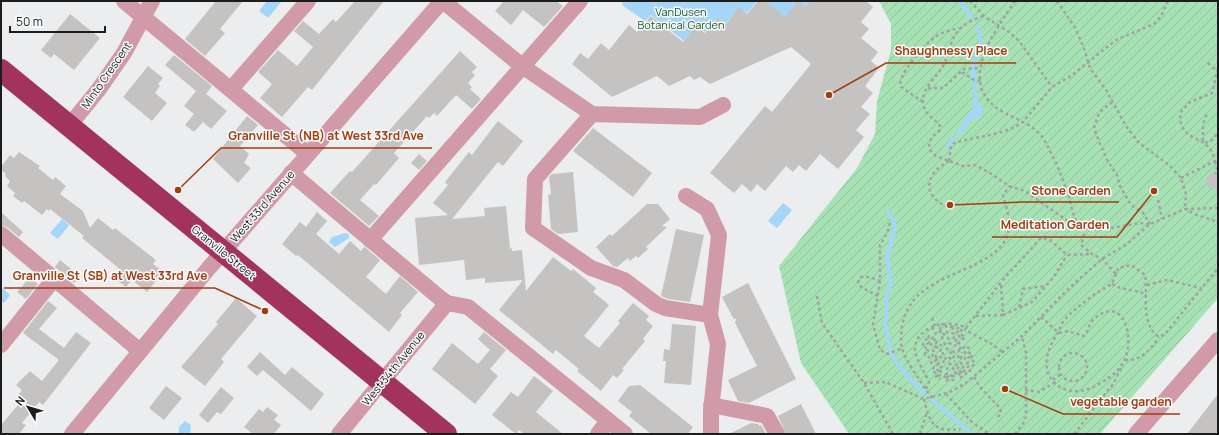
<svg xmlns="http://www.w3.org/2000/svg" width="1219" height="435" font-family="Manrope,sans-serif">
<defs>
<pattern id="garden-furrows" width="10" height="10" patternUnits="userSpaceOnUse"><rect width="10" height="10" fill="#a6e2b4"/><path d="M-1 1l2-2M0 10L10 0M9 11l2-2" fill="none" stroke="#8ec19a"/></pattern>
</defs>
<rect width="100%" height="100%" fill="#ecedee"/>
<path fill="url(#garden-furrows)" d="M879,1H1218V298L1100,434H849L801,363L779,266L857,168L875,134L877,101L891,50V24Z"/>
<path fill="#a4d6f9" d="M267,1H282L268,18L259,11Z
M623,1H757L747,13L739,8L726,23L718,17L705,32L697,26L684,41L651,15L645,21L642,19L622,5Z
M765,1H810L805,7L785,18Z
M976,103L984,108L981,117L979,119L973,118L964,131L953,139L967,115L971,112L972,105Z
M783,203L792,210L777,228L768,221Z
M62,219L69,225L58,239L50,233Z
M345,233L349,234V238L335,247L329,242L332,237Z
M1,287L10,295L4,303L1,301Z
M185,421L191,425L190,434H179V427Z"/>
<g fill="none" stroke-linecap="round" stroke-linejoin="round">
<path stroke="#a4d6f9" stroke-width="4" d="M960,1L971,17
M976,103L973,66L981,42L978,27
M948,146L953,139
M888,212L894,221L895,227L887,257L891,284L886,298L887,308L885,323L891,350
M892,354C899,368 912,382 924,393
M932,400L972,434"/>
</g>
<path fill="#c4c3c2" d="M216,1H243L220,29L225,33L205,56L185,39Z
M355,1H384L312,90L308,87L282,117L260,98L272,84L258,72L278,50L297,66L313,47L294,31L303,21L319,34L333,19L336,22Z
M504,1H556L563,6L544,27L523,10L511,25L495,11Z
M758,1H765L785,17L798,1L805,7L810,1H866L873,7L861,22L869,29L861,38L878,52L871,61L879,68L865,86L873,93L861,107L870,114L856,130L864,137L838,169L820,154L806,171L799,165L793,172L786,166L765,191L757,184L751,192L742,184L734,193L710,173L765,106L772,112L811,64L791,47L710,84L700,77L694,80L690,76L669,86L657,76L612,97L572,64L580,53L588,59L601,43L609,50L629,25L637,32L651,16L683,42L696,26L705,33L718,17L726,24L739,7L747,14Z
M70,14L100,38L74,70L54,54L51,58L41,50Z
M460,51L477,67L472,72L475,75L468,83L472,87L470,89L481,99L472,109L456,95L437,116L434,113L429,118L427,116L394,153L399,158L376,185L374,184L360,200L379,216L369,226L330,193L350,171L352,172Z
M174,55L212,86L206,94L227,111L211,129L203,122L194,132L185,125L194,114L184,106L196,91L165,65Z
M148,66L163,78L158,84L160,86L155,93L167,103L152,121L123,97Z
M247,116L258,125L240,146L249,154L244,163L251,168L238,183L213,159Z
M498,121L523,141L503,166L498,162L452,219L485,216L484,208L506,206L510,249L512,248V251L522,250L526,291L553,257L571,271L573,269L596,288L593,292L609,305L584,336L599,348L620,323L618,321L633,303L649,316L646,320L653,326L643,339L645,341L622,369L624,370L617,378L613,375L601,391L577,371L579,369L556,350L553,354L499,310L523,280L485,283V278L466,280L464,260L419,265L415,218L448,215L433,203L448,185L445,182L469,152L472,155Z
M593,128L652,173L633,197L573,151Z
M19,152L40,166L38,168L53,180L55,177L66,186L60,194L83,211L90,228L98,218L113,230L115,228L156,260L153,264L163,272L147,292L132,280L126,287L114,278L121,270L82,238L84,236L50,209L49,211L47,209L42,215L24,201L22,203L13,196L15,193L7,186L10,181L5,176L6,174L1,170V167L10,155L14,158Z
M419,154L427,161L419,170L411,163Z
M573,172L578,232L558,234L551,229L548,195L551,194L549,177L552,174Z
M1211,173L1218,174V190L1208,187L1206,179Z
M647,204H658L670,219L662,226L667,227L646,247L648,249L638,258L636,256L630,261L628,258L617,267L613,266L596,247L610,234L612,236Z
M1,212L23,232L19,237L7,227L1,225Z
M317,212L327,221L316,234L339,254L350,241L361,251L364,247L366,248L380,260L366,277L386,294L400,276L418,292L400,313L402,315L389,332L298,255L296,256L282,244L300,222L306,227Z
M676,229L704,235L690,302L668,299L661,296Z
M60,260L80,276L74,283L55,267Z
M30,277L38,284L26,299L17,292Z
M748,283L796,379L749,403L738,401L728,380L757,366L735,323L736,319L733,318L722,297Z
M236,298L257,316L221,359L224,362L205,386L181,367L218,324L216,322Z
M48,301L57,308L39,329L64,348L76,332L91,343L43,405L39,402L22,423L26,425L19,434H1V425L18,405L13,401L22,390L16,385L30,371L42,381L59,360L23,333Z
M672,324L696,326L691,385L664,383L666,361H663L664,349L670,350Z
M484,332L506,350L490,369L498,376L475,404L432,369L452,343L478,364L490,350L478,339Z
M260,352L285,375L292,367L324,394L311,411L263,370L257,376L247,367Z
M534,376L553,391L536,412L563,434H524L519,430L516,434L492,415L511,392L518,397Z
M640,385L693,427L688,434H651L629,416L632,412L618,401L629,386Z
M166,386L182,398L164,420L149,408Z
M221,387L234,398L221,414L217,412L208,423L199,415Z
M1218,394V431L1215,434H1187Z
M801,404L816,434H786L778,416Z
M267,407L278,415L274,420L281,425L274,434H253L244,427L259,409L263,412Z
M751,423L758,424L759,426L761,425L766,434H729Z"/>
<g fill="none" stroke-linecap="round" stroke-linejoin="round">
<path stroke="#a1a2a3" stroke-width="2.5" stroke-dasharray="3 3" stroke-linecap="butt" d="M970,1L985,17L1009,32L1019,41L1052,87
M1015,1C994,33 953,86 1005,113C1018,120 1034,125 1043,138C1053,155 1062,176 1068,194C1071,204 1072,213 1077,223
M1057,1L1074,26L1084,48L1090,68L1106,90L1126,126L1139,143L1169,165L1181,178L1186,194L1185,209L1218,208
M983,16C975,19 965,23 959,30C949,41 950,54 943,66C936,78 921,89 923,104C925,115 934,118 940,126V130L932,137L929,143L930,150L936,156L963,166L975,165L990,173L1009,186L1025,191L1069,222L1078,223L1086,228L1099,230L1140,223L1149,224
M1208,63L1216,70
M962,72L974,80L981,81
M928,88H943L964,69L980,68
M923,102L901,87C896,76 926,43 935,37C942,32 951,30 959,28
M1112,102L1099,113L1094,127L1096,134L1107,160L1117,175L1120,186L1131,205L1143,213L1150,224
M1203,141V124L1207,113
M1205,143L1211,141L1218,133
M949,161L951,146L954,143C976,136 1003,136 1023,122L1052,87L1071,76L1116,40L1154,24L1161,16L1168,1
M1215,161L1217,169L1215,174
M1181,178L1215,161C1210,136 1188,142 1182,126C1180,122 1180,117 1180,113L1190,102L1212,93L1218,68
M1158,200L1162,219
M948,207C921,196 925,173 949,161
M890,223L887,233L880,245V281L873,324L880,350L888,354L902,348
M1086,228L1081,245L1092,254L1102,259L1116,274
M1112,284C1124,291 1133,289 1146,294
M1147,285L1167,280L1201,288
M817,296L822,323L864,383L893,434
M878,296L861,287L858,282L861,277H869L880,281
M1019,307L1023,289L1045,286
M1003,315L1032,302L1053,278L1067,255
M976,316L1003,315L1001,283
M1041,317L1059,333
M932,318L935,326
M932,327L936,333L928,344L930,346L937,337
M953,327L946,326L949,343L956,346
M966,328L1001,282L1041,238L1050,240L1067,255L1092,254
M939,329L943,327L942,323
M956,331L965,337L958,344L961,349
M939,332L943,331L944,334L941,335L947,349L951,352L949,357L951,360L955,355L952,348
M1059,333L1068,331L1084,336C1089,331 1089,322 1095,318C1125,294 1135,340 1124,361C1118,372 1108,379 1097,385C1086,391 1074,394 1062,388C1038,375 1046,350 1058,333C1060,331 1060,327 1061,325C1063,321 1068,316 1071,313C1079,306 1087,300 1095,294C1100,291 1106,288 1111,284C1114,281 1116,273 1118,268L1131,265L1145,275C1148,293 1140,325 1159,337L1165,334L1218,268
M958,335L960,337L962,334
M927,338L922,346L926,348L925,354L928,355L932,364
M928,338L931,333
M957,339L955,341L953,340L955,334L952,333L953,327L962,329L960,333
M937,348L934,346L937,342L942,346L939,354
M926,350L935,351L938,346
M965,351V359L968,360
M943,352V356L947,360
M1059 367a14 14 0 1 1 28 0a14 14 0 1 1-28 0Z
M932,354L937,365L939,363L936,358
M936,355V358L943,356
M958,358L959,350L968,346L969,353H972L971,360L975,362L968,374
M1125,360C1140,362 1151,349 1159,337
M957,369L962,364
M939,371L934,367L932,370L938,375L936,377L940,379
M942,372L939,371L945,359
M957,372L954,373L953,367L960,362
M962,373L960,371L964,366L960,362L962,352
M938,375L946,377L945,380H957
M946,377C957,376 964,374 970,364L967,363L969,356
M951,377V374H946L948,365L955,361
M974,377L979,386L1000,408L1001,413L998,417
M960,378L967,373
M1053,380L1061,374
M864,383L885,382L924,399L950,392L966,383L1022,336L1067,290L1102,259L1127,244L1150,224L1185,209L1197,215L1218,222
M926,389L929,382C925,373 916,360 915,350C915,326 949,318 966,328L965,330L992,344L1002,352
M1025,390L1039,392L1055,382
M946,394L972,422L989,434
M932,398C924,386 905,361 902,348C900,342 902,333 902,327C910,267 1000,277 1009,229C1010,218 1006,206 1003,196L1009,186
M924,399C930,423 933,433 960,429
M920,434L927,412
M1015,434L1024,422L1026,416V353L1022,336
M1074,434L1113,384L1123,365"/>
<path stroke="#d09aa9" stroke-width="16" d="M124,1L308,154
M443,1L522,66L592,114L700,117L723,105
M231,89L308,1
M592,114L535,179L533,228L591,268L624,280L656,304L665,308L710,315
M69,126L99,89L124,53L152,1
M291,173L440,298L447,303L468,307L625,434
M686,196L707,209L719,235L710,315L718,344L711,411V434
M1,234L140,351
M370,240L580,1
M1,345L54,279
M711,405L767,416L777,434
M72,434L208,269L442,1
M339,434L447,303
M598,434L608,421
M1136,434L1218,340"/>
<path stroke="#a1335d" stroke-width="22" d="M1,70L446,434"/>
</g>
<g text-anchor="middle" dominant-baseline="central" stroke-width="3" stroke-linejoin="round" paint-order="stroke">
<g font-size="11" fill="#16592f" stroke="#f9fbfc">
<text x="681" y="11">VanDusen<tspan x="681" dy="13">Botanical Garden</tspan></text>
</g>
<g font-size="11" fill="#1c1c1d" stroke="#f9fbfc">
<text transform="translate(106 75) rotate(-55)">Minto Crescent</text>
<text transform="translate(262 206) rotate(-49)">West 33rd Avenue</text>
<text transform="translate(224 252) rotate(39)">Granville Street</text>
<text transform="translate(393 368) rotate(-51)">West 34th Avenue</text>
</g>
</g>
<path fill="none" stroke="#a23d10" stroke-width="1.5" d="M829 95L886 63H1016M178 190L221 148H432M950 205L1023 202H1119M1154 191L1117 237H992M265 311L215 288H4M1005 389L1063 414H1180"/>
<g fill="#a23d10" stroke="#f9fbfc" stroke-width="1.5">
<circle cx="829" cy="95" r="4"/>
<circle cx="178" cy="190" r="4"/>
<circle cx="950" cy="205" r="4"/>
<circle cx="1154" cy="191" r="4"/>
<circle cx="265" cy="311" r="4"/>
<circle cx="1005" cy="389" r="4"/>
</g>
<g font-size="12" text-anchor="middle" font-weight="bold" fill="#a23d10" stroke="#f9fbfc" stroke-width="3" stroke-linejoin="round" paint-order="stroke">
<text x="951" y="55">Shaughnessy Place</text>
<text x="326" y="140">Granville St (NB) at West 33rd Ave</text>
<text x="1071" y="195">Stone Garden</text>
<text x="1055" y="229">Meditation Garden</text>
<text x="110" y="280">Granville St (SB) at West 33rd Ave</text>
<text x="1121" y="406">vegetable garden</text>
</g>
<rect width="1219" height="435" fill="none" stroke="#1c1c1d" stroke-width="4"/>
<g transform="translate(28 407) rotate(308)" stroke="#f9fbfc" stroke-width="3" paint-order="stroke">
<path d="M0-3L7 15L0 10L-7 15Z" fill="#1c1c1d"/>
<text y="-6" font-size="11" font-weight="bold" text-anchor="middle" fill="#1c1c1d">N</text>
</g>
<path d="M10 26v6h95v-6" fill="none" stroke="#1c1c1d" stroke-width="2"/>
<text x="16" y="26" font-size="12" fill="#1c1c1d" stroke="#f9fbfc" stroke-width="3" paint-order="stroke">50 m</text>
</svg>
